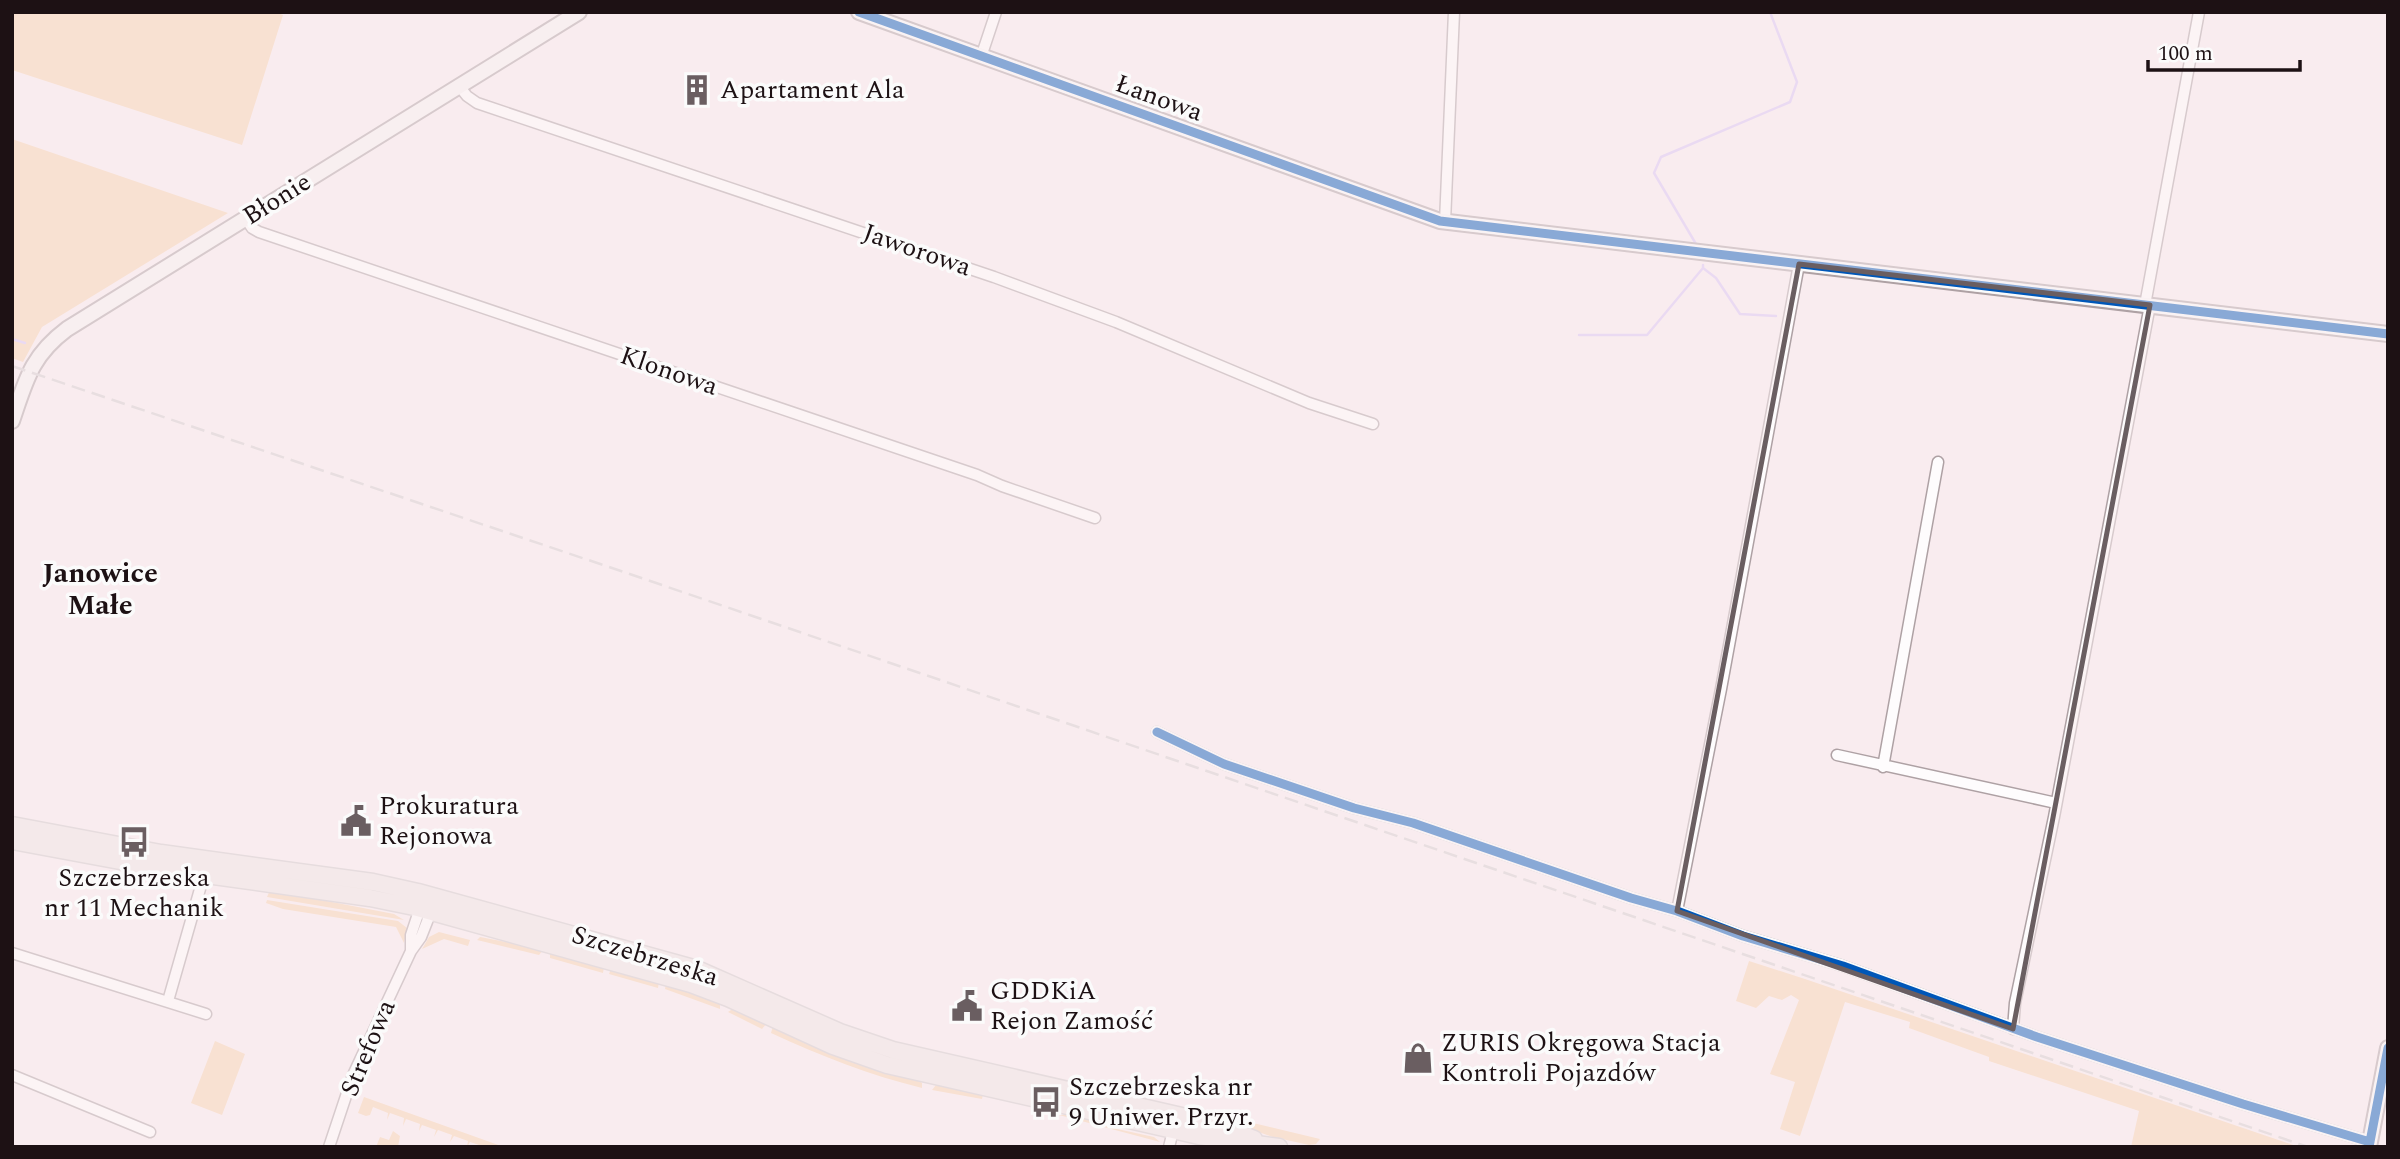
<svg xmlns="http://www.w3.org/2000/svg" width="2400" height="1159" font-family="Spectral,serif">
<rect width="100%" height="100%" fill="#f9ecef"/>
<path fill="#f7d2b0" d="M12,12H275L283,15L242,145L12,70Z
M12,139L228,213L42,327L23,362L12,358Z
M270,890L394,914L404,920L267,897Z
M267,900L398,921L407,928L404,943L396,927L283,909L266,903Z
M439,932L470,940L468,946L444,939L422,949L429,937Z
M480,937L544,949L539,955L477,940Z
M550,950L604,967L603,973L550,958Z
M1749,961L1805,979L2299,1147H2131L2139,1111L1989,1061V1057L1909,1028L1910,1022L1845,1002L1800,1136L1780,1129L1795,1082L1770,1074L1799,1000L1791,995L1782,1000L1769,996L1756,1008L1736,1001Z
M611,969L659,982L658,988L609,974Z
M666,984L720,1002V1009L665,989Z
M734,1008L767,1023L762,1029L728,1012Z
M773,1026L917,1079L922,1083V1088C869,1075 821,1056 771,1033Z
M215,1041L245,1054L222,1115L191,1103Z
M939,1084L983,1094L982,1099L932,1090L936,1085Z
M364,1097L504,1147H485L470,1142L467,1147L468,1141L454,1136L450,1142L452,1135L438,1130L434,1137L436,1130L422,1125L419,1131L420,1124L406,1119L403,1126L404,1118L390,1113L387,1120L388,1113L373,1107L370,1115L366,1116L358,1113Z
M1059,1115H1077L1108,1127L1154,1137L1160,1142Z
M1228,1117L1320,1139L1316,1144L1309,1145L1273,1137L1233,1123Z
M393,1131L400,1136L398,1147H376L380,1137L389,1140Z"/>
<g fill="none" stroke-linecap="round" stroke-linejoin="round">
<path stroke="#d8c3f6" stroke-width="2.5" d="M1696,244L1654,173L1661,157L1790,102L1797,82L1770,12
M1703,265V268L1716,278L1740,314L1776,316
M1579,335H1647L1703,268
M12,339L25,343"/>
<defs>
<path id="street" d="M981,57L996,12
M459,86L467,96L477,103L994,277L1116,322L1309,403L1373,424
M246,219L252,228L259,232L977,475L1002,486L1095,518
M1445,222L1454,12
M2145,305L2199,12
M1157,732L1224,764L1354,808L1413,823L1631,898L1677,911L1743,936L1843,966L2037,1037L2243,1104L2370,1142
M1837,755L2056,803
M1883,767L1938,462
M1677,911L1721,689L1799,264
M411,951V935L421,905
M12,953L206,1014
M168,1001L204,875
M2013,1029L2015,1003L2054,817L2150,305
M12,1075L150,1132
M329,1147L353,1075L411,951L421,937L432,909
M1169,1147L1174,1127"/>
<path id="secondary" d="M859,12L1440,221L2388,334
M12,421C26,380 31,356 67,329L579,12
M2369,1147L2388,1048"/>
<path id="primary" d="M12,825L161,853L373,882L418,892L697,969L840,1032L893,1050L1208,1122L1254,1139
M12,841L163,869L370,898L414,907L691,984L728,998L833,1046L887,1065L1199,1136L1279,1147"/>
</defs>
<use href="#street" stroke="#aea1a4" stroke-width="13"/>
<use href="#secondary" stroke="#aea1a4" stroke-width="18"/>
<use href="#primary" stroke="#cfc8ca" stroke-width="19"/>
<use href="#street" stroke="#fefcfd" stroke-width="10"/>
<use href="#secondary" stroke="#f6f1f1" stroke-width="14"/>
<use href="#primary" stroke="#eee5e4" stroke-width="16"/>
<path stroke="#d2cdcf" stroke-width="2.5" stroke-dasharray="14 7" stroke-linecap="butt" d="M12,366L618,570L2308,1147"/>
<defs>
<path id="cycleway" d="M859,12L1440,221L2388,334
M1157,732L1224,764L1354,808L1413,823L1631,898L1677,911L1743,936L1843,966L2037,1037L2243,1104L2370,1142
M2369,1147L2388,1048"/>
</defs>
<use href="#cycleway" stroke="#fbfbfb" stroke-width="13"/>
<use href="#cycleway" stroke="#0057b8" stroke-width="9"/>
</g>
<path d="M0 0H2400V1159H0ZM1799,264L2150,305L2013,1029L1677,911Z" fill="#f9ecef" fill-opacity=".55" fill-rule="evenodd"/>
<path fill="none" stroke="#6a5e61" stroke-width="5" stroke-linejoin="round" d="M1799,264L2150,305L2013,1029L1677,911Z"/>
<defs>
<symbol id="building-bare" viewBox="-9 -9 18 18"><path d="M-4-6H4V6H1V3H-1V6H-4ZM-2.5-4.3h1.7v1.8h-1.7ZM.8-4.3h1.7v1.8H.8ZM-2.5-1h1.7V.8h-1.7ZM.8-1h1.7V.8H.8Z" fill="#6a5e61" stroke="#fbfbfb" stroke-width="2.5" paint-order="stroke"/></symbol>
<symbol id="civic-bare" viewBox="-9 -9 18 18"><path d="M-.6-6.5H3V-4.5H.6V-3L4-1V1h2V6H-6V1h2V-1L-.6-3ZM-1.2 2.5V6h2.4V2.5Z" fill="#6a5e61" stroke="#fbfbfb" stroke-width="2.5" paint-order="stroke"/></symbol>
<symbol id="bus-bare" viewBox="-9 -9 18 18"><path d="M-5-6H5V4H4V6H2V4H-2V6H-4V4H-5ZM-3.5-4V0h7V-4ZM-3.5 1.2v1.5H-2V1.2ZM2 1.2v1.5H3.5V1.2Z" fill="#6a5e61" stroke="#fbfbfb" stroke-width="2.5" paint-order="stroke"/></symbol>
<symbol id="shop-bare" viewBox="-9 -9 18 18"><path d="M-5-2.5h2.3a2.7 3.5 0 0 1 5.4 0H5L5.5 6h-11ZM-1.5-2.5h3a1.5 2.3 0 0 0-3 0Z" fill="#6a5e61" stroke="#fbfbfb" stroke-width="2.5" paint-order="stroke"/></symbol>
</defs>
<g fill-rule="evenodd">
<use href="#building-bare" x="675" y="68" width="44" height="44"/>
<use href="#civic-bare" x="334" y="799" width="44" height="44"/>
<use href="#bus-bare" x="112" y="820" width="44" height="44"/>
<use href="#civic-bare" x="945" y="984" width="44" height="44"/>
<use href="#shop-bare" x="1396" y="1036" width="44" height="44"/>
<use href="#bus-bare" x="1024" y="1080" width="44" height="44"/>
</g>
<g text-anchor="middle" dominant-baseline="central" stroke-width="7" stroke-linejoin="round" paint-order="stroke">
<g font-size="26" fill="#1d1114" stroke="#fbfbfb" text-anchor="start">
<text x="720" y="90">Apartament Ala</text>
<text x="379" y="806">Prokuratura<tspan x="379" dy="30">Rejonowa</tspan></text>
<text x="134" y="878" text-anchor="middle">Szczebrzeska<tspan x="134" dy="30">nr 11 Mechanik</tspan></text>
<text x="990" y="991">GDDKiA<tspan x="990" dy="30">Rejon Zamość</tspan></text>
<text x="1441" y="1043">ZURIS Okręgowa Stacja<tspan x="1441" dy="30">Kontroli Pojazdów</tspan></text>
<text x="1069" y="1087">Szczebrzeska nr<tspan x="1069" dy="30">9 Uniwer. Przyr.</tspan></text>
</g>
<g font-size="26" fill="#1d1114" stroke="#fbfbfb">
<text transform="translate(1159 98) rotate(20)">Łanowa</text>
<text transform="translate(277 199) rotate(-32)">Błonie</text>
<text transform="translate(917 250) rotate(19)">Jaworowa</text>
<text transform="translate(669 371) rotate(19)">Klonowa</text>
<text transform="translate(645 956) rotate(17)">Szczebrzeska</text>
<text transform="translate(368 1048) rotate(-67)">Strefowa</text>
</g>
<g font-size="28" font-weight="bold" fill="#1d1114" stroke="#fbfbfb">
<text x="100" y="573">Janowice<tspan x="100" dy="32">Małe</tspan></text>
</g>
</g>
<rect width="2400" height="1159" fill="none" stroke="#1d1114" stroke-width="28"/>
<path d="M2148 60v10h152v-10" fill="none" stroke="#1d1114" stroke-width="3.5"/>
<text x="2158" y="60" font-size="21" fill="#1d1114" stroke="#fbfbfb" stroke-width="5" paint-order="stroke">100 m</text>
</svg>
